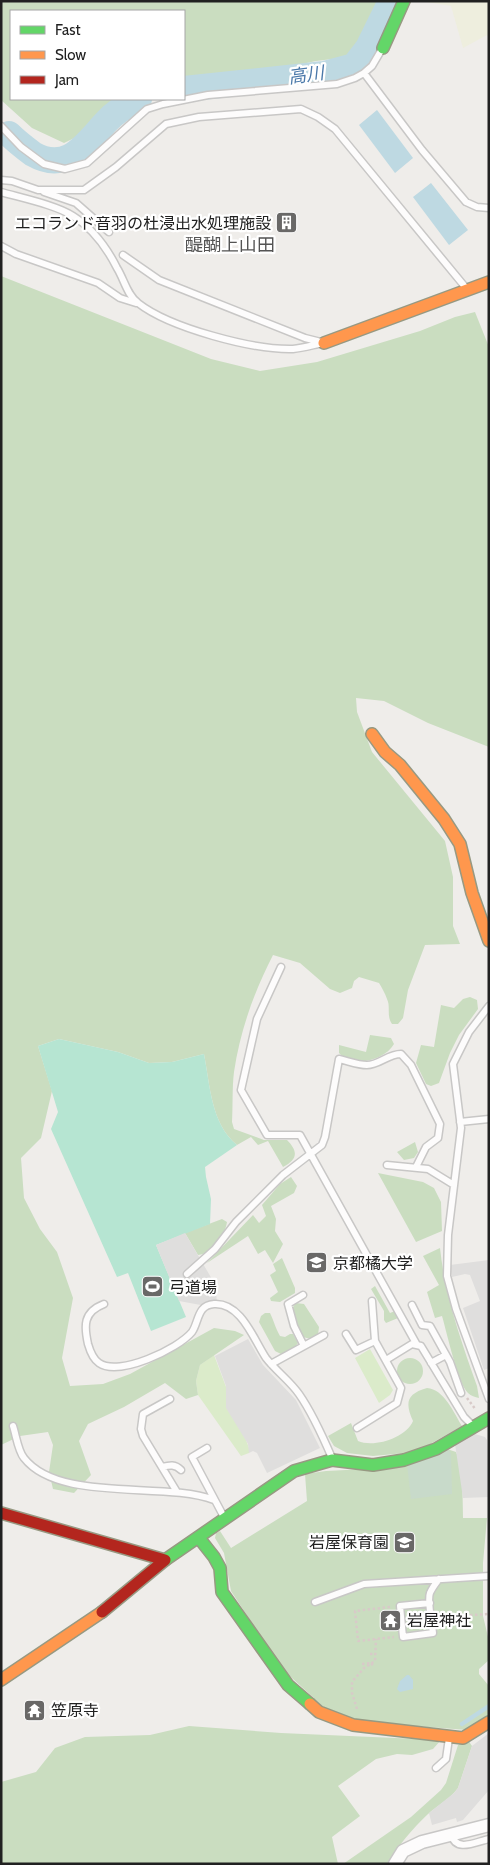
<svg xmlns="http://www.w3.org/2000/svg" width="490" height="1865" font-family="Cabin,'Noto Sans JP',sans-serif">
<rect width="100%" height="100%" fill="#efedea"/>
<path fill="#eeeede" d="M421,1H489V38L487,35L463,48L451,6Z"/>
<path fill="#dbebca" d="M370,1349L393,1390L390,1395L379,1403L355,1358Z
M214,1355L249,1448V1453L241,1456L198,1395L196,1381L200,1365Z"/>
<path fill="#caddc0" d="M1,1H381L349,57L316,61L288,67L281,81L261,86L227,89L215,75L184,78V11H11V99H129L91,130L64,143L32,128L1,100Z
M1,276L211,359L260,371L317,362L420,331L455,317L475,312L489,347V747L428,723L384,701L356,698L357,712L372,752L445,841L453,877V926L460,944L425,945L408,990L403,1018L398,1024H392C386,1015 391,1007 387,999C385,993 382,988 379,983L359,977L354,981L352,988L340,993L330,989L300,963L273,955C254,992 240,1031 234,1072C232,1088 233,1106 232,1122L234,1129L264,1140H287C299,1152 297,1160 283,1167L268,1141L258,1145L251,1137L237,1145C211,1124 210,1085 204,1054L172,1062L149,1063L118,1052L59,1039L38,1046L52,1091L41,1138L21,1158L24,1198L40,1229L57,1252L73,1298L62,1358L70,1386L103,1384L130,1374L214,1328L235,1331L244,1335L200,1365L196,1381L198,1395L186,1399L165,1383L124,1407L88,1424L79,1441L91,1475L74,1493L53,1489L49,1472L53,1445L48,1432L20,1436L1,1445Z
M470,997L477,1000L478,1009L459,1035L450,1053L439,1083L431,1086L426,1084L416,1063L421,1045L434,1047L441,1005L454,1008L463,999Z
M370,1035L391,1038L394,1044C384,1061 353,1068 339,1053V1045L366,1052Z
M415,1142L418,1152L414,1158L404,1160L397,1152Z
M378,1173L423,1182L434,1188L441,1202L442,1231L416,1242Z
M291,1177L297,1186L294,1193L271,1206L276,1219L275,1231L283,1244L273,1263L265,1250L258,1254L248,1236L207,1263L253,1215L259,1223L266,1216L262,1205L280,1184Z
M222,1219L227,1222C225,1235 213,1254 198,1255L185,1233Z
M440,1248C445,1296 461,1341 477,1386L479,1398C475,1397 471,1396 468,1393C458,1384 447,1333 442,1316L435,1318L427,1292L439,1285L423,1256Z
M282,1258L295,1288V1293L280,1302L271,1301L270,1298L278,1292L270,1275L276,1271L273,1264Z
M375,1286L390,1313L395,1311L398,1318L386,1323L384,1320V1311L371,1289Z
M296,1303L304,1304L319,1327L318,1335C298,1348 297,1320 293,1307Z
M265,1313H270C274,1321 275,1327 280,1336L285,1337L290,1334H293L298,1343L295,1347L281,1354L275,1351L259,1322L261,1316Z
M397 1371a13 13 0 1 1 26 0a13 13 0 1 1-26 0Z
M427,1388C444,1389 454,1413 462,1426L416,1452L373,1456L347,1453L334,1446L328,1436L351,1423L358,1441C374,1448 406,1438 413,1421C405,1403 406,1394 427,1388Z
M447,1449L456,1452L462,1466L463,1518H487L483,1563V1616L489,1641V1660L479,1669V1674L489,1686V1716L467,1730L363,1722L326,1709L282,1669L231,1591L224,1553L215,1538L216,1533L220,1531L231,1548L307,1501L305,1474L326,1471L385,1468Z
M189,1726L281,1733L441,1740L433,1749L412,1755L397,1754L376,1759L338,1786L360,1816L332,1837L338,1864H1V1782L36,1772L55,1748L85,1737L150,1735Z
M468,1740L472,1746L458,1788C450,1799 438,1805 428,1814C412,1829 399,1845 387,1864H343L411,1817L441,1790L446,1783L458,1745Z"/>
<path fill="#c8daca" d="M447,1450L450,1451L451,1455L452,1494L411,1499L407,1464Z"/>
<path fill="#b6e5d2" d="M59,1039L118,1052L149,1063L172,1062L204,1054C210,1085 211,1124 237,1145L205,1167L206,1177L211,1199L210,1224L156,1245L186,1317L151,1331L128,1273L117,1277L51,1129L58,1112L38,1046Z"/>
<path fill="#dfdedd" d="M185,1233L216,1286L217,1308L179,1301L156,1245Z
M489,1260V1368L484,1370L463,1308L480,1301L470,1275L465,1274L452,1277L450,1265Z
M248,1339L263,1365L296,1400L320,1448L267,1473L257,1453L253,1451L249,1453L248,1444L226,1408V1386L215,1356Z
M475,1434L485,1437L487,1440L489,1497L463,1498L455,1444Z
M489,1733V1790L463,1820L457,1822L456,1818L432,1825L429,1813L454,1793L458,1788L472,1746Z"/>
<path fill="#bed9e2" d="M377,110L413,158L395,173L359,125Z
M431,183L468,230L449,245L413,197Z
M407,1675H409L413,1680V1689L400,1692L397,1689L400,1681Z"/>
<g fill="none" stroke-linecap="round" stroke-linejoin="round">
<path stroke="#bed9e2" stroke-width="4.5" d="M462,1724L489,1706"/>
<path stroke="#bed9e2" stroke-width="26" d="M184,89L324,74L354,66L368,48L391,1
M9,134C16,141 25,148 33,154C68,174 86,143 107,121C116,111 127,105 139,99"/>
<defs>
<path id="lane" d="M364,73L372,66L382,49
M1,126L21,147L44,164L65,169L87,163L147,109L163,104L208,95L337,84L355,78L364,73L422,150L466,202L477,207L489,208
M1,180L12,181L38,190H84L116,167L166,124L199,117L301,109L318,117L335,129L466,288
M1,192C22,198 56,205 73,216C92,228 107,248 117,268C124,279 127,295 138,303C170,328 253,350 293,349C303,348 313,345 323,343
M44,192L76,203L109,232
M1,246L16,254L98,283L120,298L136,303
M123,255L159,280L305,338L321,342
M281,967L257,1019L241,1090L267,1135H300L417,1345
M489,1006L469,1032L453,1064L461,1128L448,1235L447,1276L456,1309L489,1399
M460,1122L489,1119
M387,1165L428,1169L454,1185
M187,1274L215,1249L236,1222L283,1175L322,1145L325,1137L339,1059C348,1061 358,1065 367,1065C379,1065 388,1054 401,1054L411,1065L440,1124L438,1138L426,1147L416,1167
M303,1295L288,1304L294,1326L304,1346
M372,1301L375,1341
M104,1304C83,1312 84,1326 88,1344C90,1351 93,1359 99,1363C119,1377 178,1349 192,1332C199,1322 197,1305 214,1304C241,1302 254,1340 266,1358C276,1371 290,1381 299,1394C313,1414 323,1437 332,1458
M412,1305L422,1325L430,1326L450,1362L461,1393
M346,1334L356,1350L375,1341L401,1388L397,1403L357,1428
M386,1360L412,1344L421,1346L464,1417L473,1426
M431,1363L446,1355
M271,1364L324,1335
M170,1399L143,1414L141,1429L143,1436L177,1492
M13,1426C16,1435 18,1451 24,1458C59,1503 164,1481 214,1500
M207,1448L192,1457L225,1519
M162,1467C170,1465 175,1464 181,1470
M315,1602L364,1584L489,1576
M430,1603L400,1606L403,1637L433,1633C432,1624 427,1600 430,1593C432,1588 436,1583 439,1579
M436,1768L446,1759L449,1738
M451,1834C456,1853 475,1842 489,1839"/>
<path id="street" d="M395,1864L403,1851L422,1842L489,1825"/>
<path id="fast" d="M383,48L404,1
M199,1538L214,1557L220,1568L222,1592L288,1685L310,1704
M165,1560L294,1471L332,1460L373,1465L404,1460L436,1449L489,1418"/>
<path id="slow" d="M324,343L489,282
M372,734L385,752L400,765L444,819L460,844L472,893L489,941
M1,1680L102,1612
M310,1704L319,1712L353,1725L463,1738L489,1722"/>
<path id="jam" d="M1,1513L165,1560L102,1612"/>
</defs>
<use href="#lane" stroke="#c8c7c6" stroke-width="9"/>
<use href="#street" stroke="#c8c7c6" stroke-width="15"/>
<use href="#fast" stroke="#979982" stroke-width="14"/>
<use href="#slow" stroke="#979982" stroke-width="14"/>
<use href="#jam" stroke="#979982" stroke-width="14"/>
<path stroke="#d8cac8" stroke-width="2.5" stroke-dasharray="2.5 2.5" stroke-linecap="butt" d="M467,1398L476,1410
M390,1607L355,1611L358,1641L394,1637
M440,1617L489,1614
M370,1654H376
M362,1664L372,1663V1666
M357,1709L352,1693V1682L364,1668L375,1661L376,1639"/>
<use href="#lane" stroke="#fdfcfc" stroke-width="6"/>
<use href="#street" stroke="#fdfcfc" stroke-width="12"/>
<use href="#fast" stroke="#63d668" stroke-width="11"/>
<use href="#slow" stroke="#ff974d" stroke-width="11"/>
<use href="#jam" stroke="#b3261e" stroke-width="11"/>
</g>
<defs>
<symbol id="building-square" viewBox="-11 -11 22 22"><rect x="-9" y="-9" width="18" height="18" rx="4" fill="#696867" stroke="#fff"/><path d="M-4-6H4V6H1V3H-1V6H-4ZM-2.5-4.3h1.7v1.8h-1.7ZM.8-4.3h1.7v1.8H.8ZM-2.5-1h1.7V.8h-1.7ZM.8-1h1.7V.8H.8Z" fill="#fff"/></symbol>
<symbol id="university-square" viewBox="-11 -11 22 22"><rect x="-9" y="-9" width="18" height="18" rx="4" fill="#696867" stroke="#fff"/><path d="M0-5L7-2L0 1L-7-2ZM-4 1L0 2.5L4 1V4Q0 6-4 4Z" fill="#fff"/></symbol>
<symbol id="stadium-square" viewBox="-11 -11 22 22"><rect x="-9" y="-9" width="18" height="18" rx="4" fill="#696867" stroke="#fff"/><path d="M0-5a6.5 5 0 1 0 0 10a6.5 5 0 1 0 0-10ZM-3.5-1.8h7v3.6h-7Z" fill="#fff"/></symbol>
<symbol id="school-square" viewBox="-11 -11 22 22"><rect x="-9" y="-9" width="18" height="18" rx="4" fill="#696867" stroke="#fff"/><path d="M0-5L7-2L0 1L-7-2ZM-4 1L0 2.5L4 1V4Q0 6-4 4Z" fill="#fff"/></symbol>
<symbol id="temple-square" viewBox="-11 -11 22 22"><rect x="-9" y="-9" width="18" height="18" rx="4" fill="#696867" stroke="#fff"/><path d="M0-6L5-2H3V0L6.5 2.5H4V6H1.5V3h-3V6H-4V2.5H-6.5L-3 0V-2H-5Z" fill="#fff"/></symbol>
</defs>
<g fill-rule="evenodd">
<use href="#building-square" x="274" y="210" width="25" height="25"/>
<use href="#university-square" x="304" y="1250" width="25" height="25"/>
<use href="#stadium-square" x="140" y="1274" width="25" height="25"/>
<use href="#school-square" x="392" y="1530" width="25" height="25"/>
<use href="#temple-square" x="378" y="1608" width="25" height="25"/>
<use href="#temple-square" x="22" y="1698" width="25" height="25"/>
</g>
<g text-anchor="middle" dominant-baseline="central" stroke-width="4.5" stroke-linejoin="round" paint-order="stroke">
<g font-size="16" fill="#212121" stroke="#fff" text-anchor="start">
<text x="271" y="223" text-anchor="end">エコランド音羽の杜浸出水処理施設</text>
<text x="333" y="1263">京都橘大学</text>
<text x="169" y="1287">弓道場</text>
<text x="389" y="1542" text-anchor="end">岩屋保育園</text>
<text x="407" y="1620">岩屋神社</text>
<text x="51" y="1710">笠原寺</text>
</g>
<g font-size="18" font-style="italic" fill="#4a78a9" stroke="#fff">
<text transform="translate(306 75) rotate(-8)">高川</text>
</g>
<g font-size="18" fill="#545454" stroke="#fff">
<text x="230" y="245">醍醐上山田</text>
</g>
</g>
<rect width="490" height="1865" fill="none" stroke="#212121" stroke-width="5"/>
<rect x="10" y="10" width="175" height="90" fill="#ffffff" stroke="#a6a6a6"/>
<rect x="20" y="26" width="25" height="8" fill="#63d668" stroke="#a6a6a6"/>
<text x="55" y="35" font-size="15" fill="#212121">Fast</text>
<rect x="20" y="51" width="25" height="8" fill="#ff974d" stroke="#a6a6a6"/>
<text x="55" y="60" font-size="15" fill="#212121">Slow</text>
<rect x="20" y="76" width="25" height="8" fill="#b3261e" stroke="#a6a6a6"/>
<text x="55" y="85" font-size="15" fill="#212121">Jam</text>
</svg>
